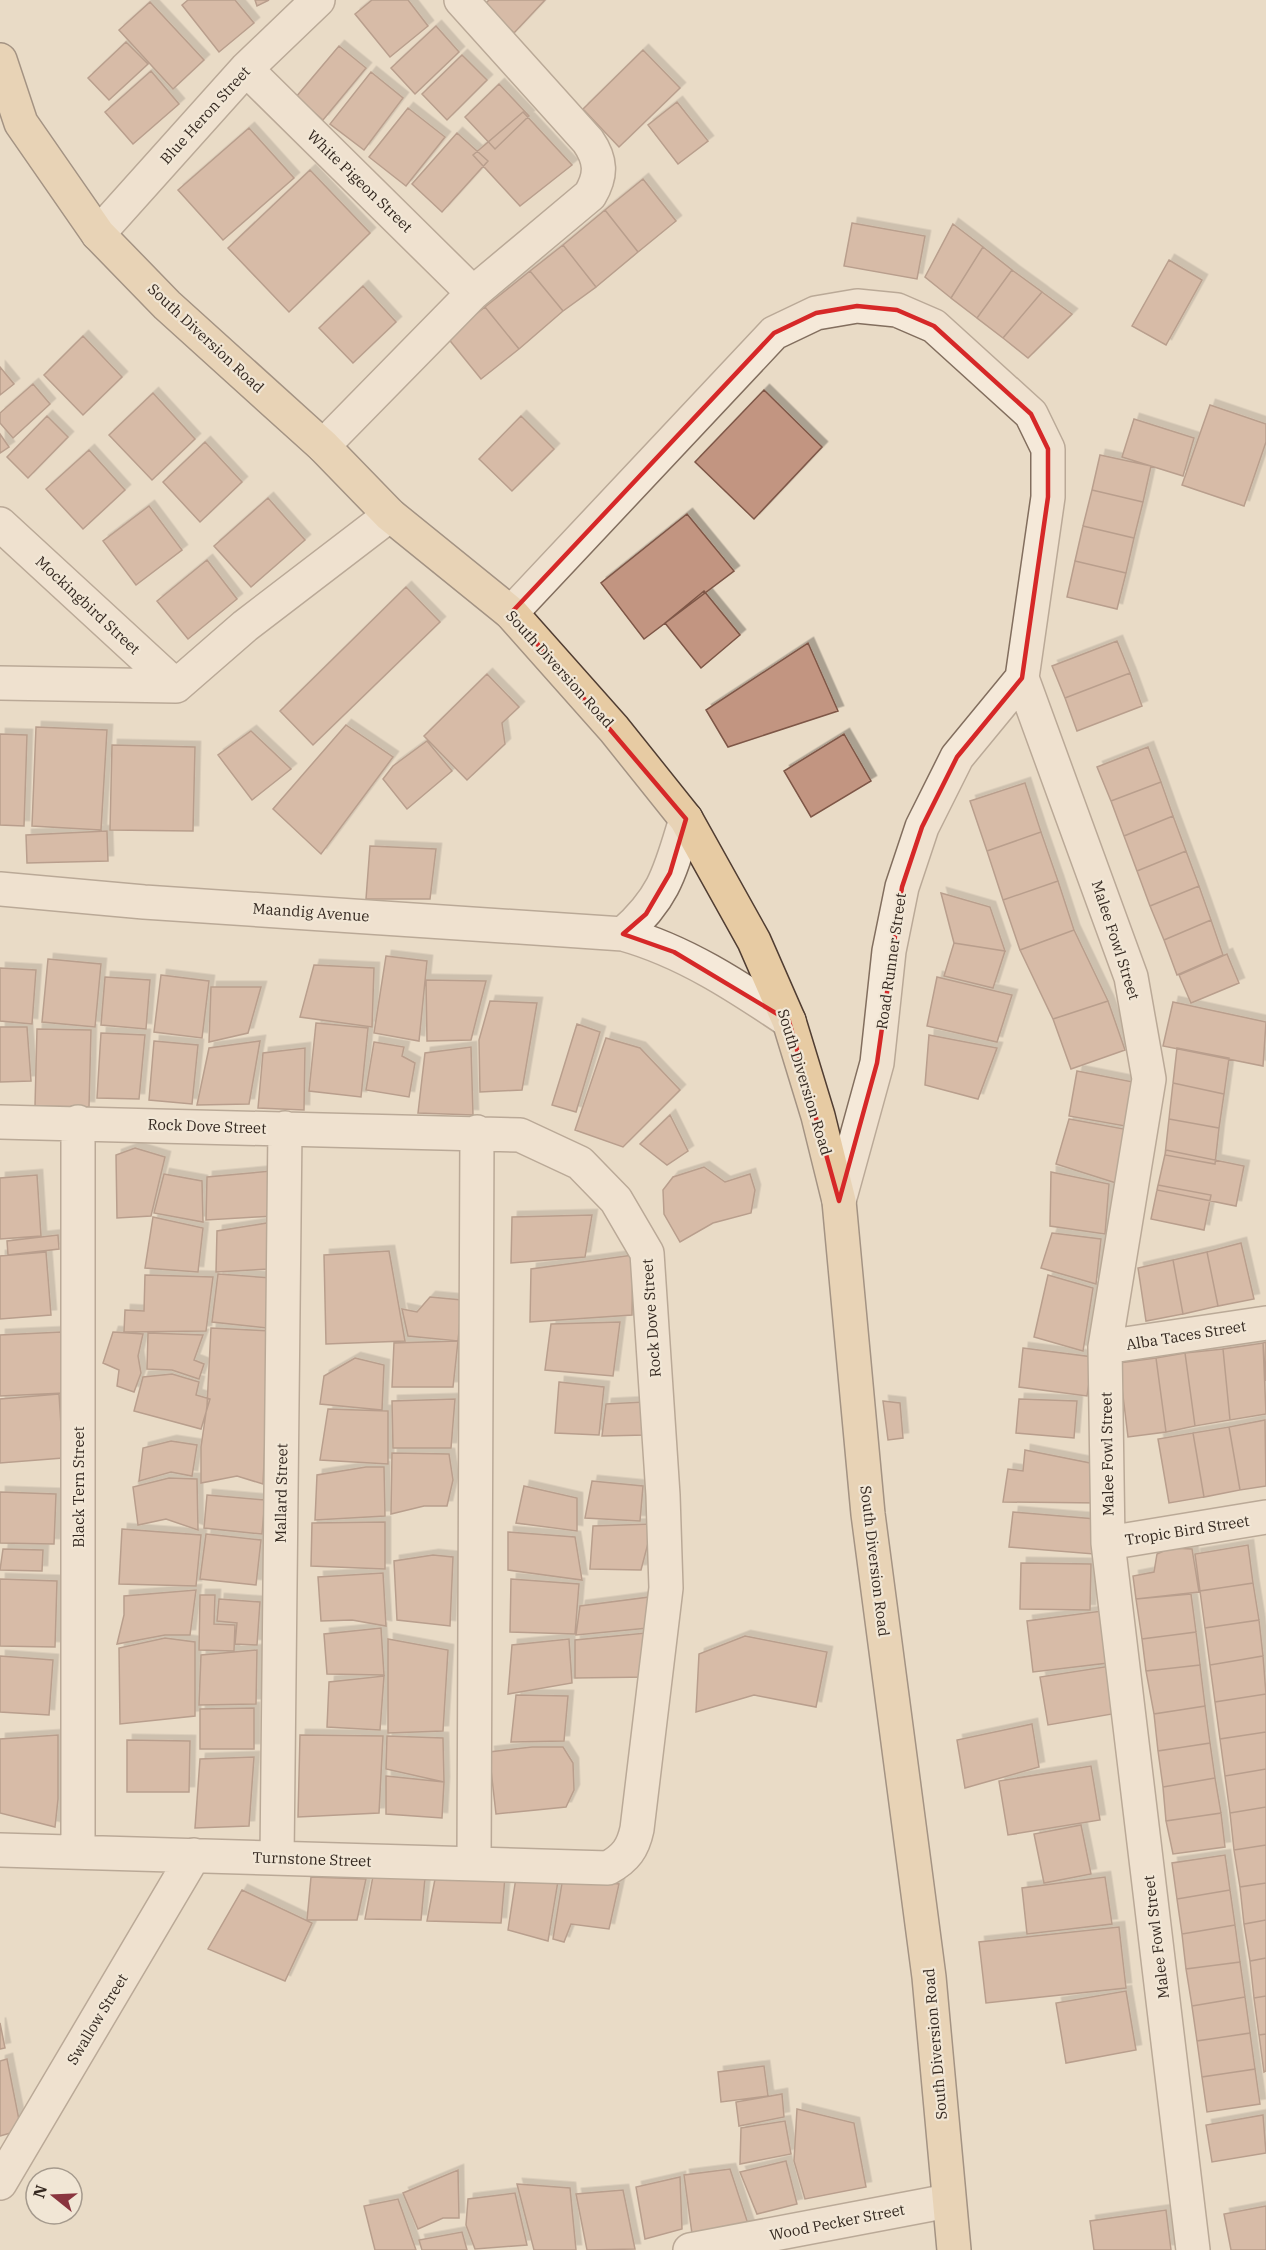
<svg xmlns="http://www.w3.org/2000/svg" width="1266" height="2250" font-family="'IBM Plex Serif',serif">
<defs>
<filter id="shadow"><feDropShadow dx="5.5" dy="-5.5" stdDeviation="0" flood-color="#0004"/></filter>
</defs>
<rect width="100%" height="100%" fill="#e9dbc6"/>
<path fill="#c29581" stroke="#7e5747" stroke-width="1.5" filter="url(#shadow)" d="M188,0H235L254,23L219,52L182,5Z
M255,0H269L257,6Z
M372,0H408L428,26L390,57L355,14Z
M489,0H545L514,33L484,5Z
M150,2L204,60L173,89L119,30Z
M436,26L459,52L415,94L391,68Z
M126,42L148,64L109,100L88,78Z
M339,46L366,68L323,120L296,97Z
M643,50L680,88L619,147L583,109Z
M462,55L487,80L447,120L422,94Z
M151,71L179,104L133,144L105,112Z
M371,72L403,98L364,150L330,124Z
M499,84L529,116L495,149L465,117Z
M677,102L708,141L678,164L648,125Z
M408,108L445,137L406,186L369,157Z
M523,112L572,165L520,206L473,155Z
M249,128L294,178L223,240L178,190Z
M457,133L488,161L442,212L412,184Z
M310,170L370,233L289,312L228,248Z
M643,179L676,221L638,252L605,210Z
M605,210L638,252L596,287L563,245Z
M852,223L925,236L917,279L844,266Z
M953,224L983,247L951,298L925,277Z
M563,245L596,287L563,311L530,271Z
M983,247L1012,270L977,318L951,298Z
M1169,260L1202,280L1166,345L1132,326Z
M1012,270L1042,292L1003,338L977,318Z
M530,271L563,311L519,349L485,307Z
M363,286L396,322L353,363L319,328Z
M1042,292L1072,314L1028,358L1003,338Z
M485,307L519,349L481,379L447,337Z
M83,336L122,377L83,415L44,375Z
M0,367L14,384L0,395Z
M33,384L50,404L13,438L0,423V413Z
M764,390L822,447L754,519L695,462Z
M153,393L195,439L152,480L109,435Z
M1210,405L1266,424V442L1244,506L1182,485Z
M47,416L68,437L28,478L7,457Z
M521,416L554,449L512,491L479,459Z
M1134,419L1194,438L1183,476L1122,457Z
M0,434L9,447L0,453Z
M205,442L242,482L200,522L163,482Z
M89,450L125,490L83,529L46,489Z
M1100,455L1151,466L1143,502L1092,490Z
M1092,490L1143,502L1134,538L1083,526Z
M268,498L305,540L251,587L214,546Z
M149,506L182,550L136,585L103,541Z
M687,514L734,571L644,639L601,583Z
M1083,526L1134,538L1126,573L1075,561Z
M207,560L237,599L188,639L157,601Z
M1075,561L1126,573L1117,609L1067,597Z
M406,587L440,622L313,745L280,711Z
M704,591L740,635L701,668L665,623Z
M1117,641L1130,673L1065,698L1052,666Z
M808,643L838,711L728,747L706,710Z
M1130,673L1142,706L1077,731L1065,698Z
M487,674L519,707L502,723L505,744L467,780L424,736Z
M346,725L393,757L321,854L273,809Z
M36,727L107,730L101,830L32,826Z
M251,731L291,769L252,800L218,755Z
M0,734L27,735L24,826L0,825Z
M844,734L871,781L811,817L784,771Z
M427,741L452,771L407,809L383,779L393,766Z
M112,745L195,747L193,831L110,830Z
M1148,747L1161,782L1111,801L1097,767Z
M1161,782L1173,816L1124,836L1111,801Z
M1025,783L1041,832L987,851L970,801Z
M1173,816L1186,851L1137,871L1124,836Z
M107,831L108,861L27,863L26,835Z
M1041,832L1058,881L1003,900L987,851Z
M370,846L436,849L430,899H366Z
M1186,851L1199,886L1150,906L1137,871Z
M1058,881L1074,930L1020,950L1003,900Z
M1199,886L1211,920L1164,940L1150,906Z
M941,893L990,907L1005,951L954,943Z
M1211,920L1223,955L1177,975L1164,940Z
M1074,930L1108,1001L1053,1019L1020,950Z
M954,943L1005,951L993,988L944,976Z
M1227,954L1239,983L1191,1003L1179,975Z
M386,956L427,961L419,1041L374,1033Z
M48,959L101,964L95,1027L42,1022Z
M314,965L374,968L372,1027L300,1017Z
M0,968L36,970L32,1024L0,1021Z
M161,975L209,981L202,1038L154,1032Z
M105,977L150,980L146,1029L101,1025Z
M937,977L1012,995L997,1042L927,1026Z
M426,980L486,981L471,1040L427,1041Z
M211,987H261L248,1033L209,1042Z
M490,1001L537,1003L522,1090L480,1092L479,1040Z
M1108,1001L1125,1050L1071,1069L1053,1019Z
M1173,1002L1266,1022L1263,1066L1163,1046Z
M316,1023L368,1028L361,1097L309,1091Z
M577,1024L600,1032L576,1112L552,1105Z
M0,1027H27L31,1081L0,1082Z
M37,1029L91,1030L89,1107L35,1106Z
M101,1033L145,1035L139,1099L97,1098Z
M929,1035L997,1048L978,1099L925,1085Z
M606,1038L640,1048L680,1090L623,1147L575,1130Z
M154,1041L198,1045L192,1104L149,1100Z
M260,1041L249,1104L197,1105L209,1048Z
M374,1042L404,1047L402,1056L415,1063L409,1097L366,1090Z
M471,1047L473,1115L418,1113L425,1053Z
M305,1048L304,1110L258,1108L263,1053Z
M1177,1048L1229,1058L1224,1094L1173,1083Z
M1077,1071L1133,1082L1125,1126L1069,1116Z
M1173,1083L1224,1094L1219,1128L1169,1119Z
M670,1115L688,1151L667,1165L640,1144Z
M1069,1119L1124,1129L1116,1183L1056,1164Z
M1169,1119L1219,1128L1215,1164L1165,1155Z
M135,1148L165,1157L151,1216L117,1218L116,1155Z
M1166,1150L1244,1166L1236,1206L1157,1190Z
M704,1167L725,1182L750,1174L755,1190L751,1213L713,1223L680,1242L664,1214L663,1190L673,1177Z
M271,1171L275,1216L206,1220L207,1177Z
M1051,1172L1109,1184L1105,1234L1050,1226Z
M164,1174L202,1181L203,1222L154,1213Z
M37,1175L41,1236L0,1239V1178Z
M1158,1185L1211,1195L1204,1230L1151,1219Z
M592,1215L585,1257L511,1263L512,1217Z
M153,1217L203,1228L198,1272L145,1268Z
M267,1223L268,1269L216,1272L217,1231Z
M1052,1233L1101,1239L1096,1284L1041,1268Z
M58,1235L59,1249L8,1255L7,1241Z
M1241,1243L1254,1299L1218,1306L1207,1252Z
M389,1251L405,1341L326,1344L324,1255Z
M46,1252L51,1315L0,1319V1256Z
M1207,1252L1218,1306L1183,1314L1173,1260Z
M633,1255L632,1315L530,1322L531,1269Z
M1173,1260L1183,1314L1146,1321L1138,1268Z
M218,1274L272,1278L267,1328L212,1322Z
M145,1275L213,1277L206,1331L124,1332L125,1310L144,1311Z
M1048,1275L1093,1288L1083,1351L1034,1337Z
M430,1297L462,1300L458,1341L408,1336L402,1309L417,1312Z
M620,1322L613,1376L545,1370L551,1324Z
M211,1328L270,1331L263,1484L237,1476L201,1483V1447L207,1406Z
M62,1332L64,1393L0,1396V1335Z
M113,1332L143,1334L138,1356L141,1373L134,1392L117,1386L119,1370L103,1363Z
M148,1333L203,1335L194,1360L204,1364L199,1379L172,1370L147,1369Z
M458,1341L453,1387H392L394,1343Z
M1266,1342V1381L1263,1343Z
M1263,1343L1266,1414L1230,1420L1223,1349Z
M1023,1348L1093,1357L1087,1396L1019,1387Z
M1223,1349L1230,1420L1195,1426L1185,1353Z
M1185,1353L1195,1426L1166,1432L1156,1358Z
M355,1358L384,1365L382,1410L320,1404L324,1376Z
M1156,1358L1166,1432L1128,1437L1119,1363Z
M172,1374L199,1382L196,1395L210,1399L201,1429L134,1411L143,1377Z
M559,1382L604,1387L599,1435L555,1433Z
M59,1394L63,1458L0,1463V1399Z
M455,1399L451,1448H393L392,1401Z
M1019,1399L1077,1401L1074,1438L1016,1433Z
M883,1401L900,1403L903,1438L888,1440Z
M644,1402L646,1435L602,1436L606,1404Z
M328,1409L388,1411V1464L320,1460Z
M1265,1420L1266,1486L1240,1490L1229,1427Z
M1229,1427L1240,1490L1204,1497L1193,1433Z
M1193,1433L1204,1497L1169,1503L1158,1439Z
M171,1441L197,1445L192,1476L171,1472L139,1481L143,1448Z
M1025,1450L1095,1464L1101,1503L1003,1502L1008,1469L1023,1471Z
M392,1453L449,1454L453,1480L447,1506H424L391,1514Z
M366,1467H384L385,1516L315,1520L317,1475Z
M169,1478L197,1479L198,1530L166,1519L138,1525L133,1487Z
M592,1481L643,1486L640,1521L585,1518Z
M524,1486L577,1498V1531L516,1523Z
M0,1492L56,1494L54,1544L0,1543Z
M207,1495L265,1500L262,1534L204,1528Z
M1013,1512L1096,1519L1094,1554L1009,1547Z
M385,1522V1569L311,1566L312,1523Z
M653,1524L641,1570L590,1569L593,1526Z
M122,1529L201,1535L196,1586L119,1584Z
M508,1532L575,1537L582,1580L508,1570Z
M206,1534L261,1540L256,1585L200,1579Z
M1248,1545L1253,1583L1200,1591L1195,1554Z
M1170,1548L1192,1549L1199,1592L1136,1599L1133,1576L1154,1572L1157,1554Z
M3,1549L43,1550L42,1571L0,1570Z
M433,1555L453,1557L450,1626L397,1620L394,1561Z
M1021,1563L1091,1564L1090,1610L1020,1609Z
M383,1573L386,1626L352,1620L321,1621L318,1577Z
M0,1579L57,1581L55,1647L0,1646Z
M511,1579L579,1584L575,1634L510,1632Z
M1253,1583L1259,1620L1205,1628L1200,1591Z
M196,1590L190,1635H165L117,1644L124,1615V1596Z
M1191,1594L1196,1632L1142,1639L1136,1599Z
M200,1595H215L214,1624L235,1625L234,1651L199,1650Z
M657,1596L648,1628L576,1635L580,1606Z
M219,1599L260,1602L257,1645L235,1644L237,1623L217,1621Z
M1102,1611L1108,1663L1033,1672L1027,1621Z
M1259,1620L1263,1656L1210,1665L1205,1628Z
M381,1628L384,1675L327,1674L324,1634Z
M656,1632L649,1677L575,1678V1640Z
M1196,1632L1200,1665L1146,1671L1142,1639Z
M745,1636L827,1652L816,1707L754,1695L696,1712L699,1654Z
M165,1638L195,1642V1716L120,1724L119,1648Z
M388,1639L448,1650L443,1731L388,1733Z
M569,1639L572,1683L508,1694L512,1645Z
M257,1650L256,1704L199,1705L201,1655Z
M0,1656L53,1660L49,1715L0,1712Z
M1263,1656L1266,1694L1215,1702L1210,1665Z
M1117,1665L1124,1712L1048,1725L1040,1677Z
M1200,1665L1205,1706L1154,1714L1146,1671Z
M384,1676L380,1730L327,1727L329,1682Z
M1266,1694V1732L1220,1739L1215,1702Z
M516,1695L568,1696L564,1741L511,1742Z
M1205,1706L1210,1743L1158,1751L1154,1714Z
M254,1708V1749H200V1709Z
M1032,1724L1039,1767L965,1788L957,1740Z
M1266,1732V1769L1225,1776L1220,1739Z
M58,1735V1799L55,1827L0,1813V1739Z
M300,1735L383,1736L379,1813L298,1817Z
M387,1736L443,1738L444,1782L386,1769Z
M127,1740L190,1741L189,1792H127Z
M1210,1743L1215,1778L1163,1787L1158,1751Z
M532,1747H563L573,1763L574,1790L566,1807L496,1814L489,1752Z
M254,1757L249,1826L195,1828L200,1759Z
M1091,1766L1100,1820L1008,1835L999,1781Z
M1266,1769V1807L1230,1813L1225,1776Z
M386,1776L444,1782L442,1818L386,1814Z
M1215,1778L1221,1813L1166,1821L1163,1787Z
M1266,1807V1845L1234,1850L1230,1813Z
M1221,1813L1225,1847L1173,1854L1166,1821Z
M1081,1825L1091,1874L1044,1883L1034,1834Z
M1266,1845V1883L1240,1887L1234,1850Z
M1225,1855L1230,1890L1177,1899L1172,1863Z
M517,1871L559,1875L548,1941L508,1930Z
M373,1876L425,1878L421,1920L365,1919Z
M311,1877L366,1879L357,1920H307Z
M505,1877L501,1923L427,1921L435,1879Z
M563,1877L619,1884L609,1929L571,1924L564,1942L553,1939Z
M1105,1877L1112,1924L1027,1934L1022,1888Z
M1266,1883V1920L1244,1924L1240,1887Z
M242,1890L312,1923L285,1981L208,1949Z
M1230,1890L1235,1925L1182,1934L1177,1899Z
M1266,1920V1958L1250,1961L1244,1924Z
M1235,1925L1240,1962L1186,1969L1182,1934Z
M1119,1927L1126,1988L986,2003L979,1942Z
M1266,1958V1996L1254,1998L1250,1961Z
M1240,1962L1245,1997L1192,2006L1186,1969Z
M1126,1991L1136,2050L1066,2063L1056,2003Z
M1266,1996V2034L1259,2035L1254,1998Z
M1245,1997L1250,2033L1197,2041L1192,2006Z
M0,2023L5,2048L0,2049Z
M1250,2033L1255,2069L1202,2077L1197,2041Z
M1266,2034V2071L1264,2072L1259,2035Z
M7,2059L21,2130L0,2136V2061Z
M764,2066L768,2096L721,2102L718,2072Z
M1255,2069L1260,2104L1207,2112L1202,2077Z
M782,2094L784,2117L739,2126L736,2102Z
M797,2109L854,2123L866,2187L805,2199L794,2161Z
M1263,2115L1266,2153L1212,2162L1206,2125Z
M785,2121L791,2154L740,2164L741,2128Z
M786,2161L797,2204L757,2214L740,2172Z
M730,2169L750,2230L693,2241L684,2175Z
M458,2170L459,2218H443L418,2229L403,2193Z
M680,2177L682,2229L645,2239L636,2187Z
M517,2184L570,2188L576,2250H534Z
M623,2190L635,2249L587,2250L576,2194Z
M515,2193L527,2245L475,2249L466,2225L468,2199Z
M398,2199L416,2250H375L364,2206Z
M1266,2206V2250H1231L1224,2214Z
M1166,2210L1171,2250H1094L1090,2221Z
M462,2232L467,2250H422L419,2240Z"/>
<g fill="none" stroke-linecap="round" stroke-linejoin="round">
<defs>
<path id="minor" d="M246,69L473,293
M98,234L246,69L318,0
M323,446L473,293L590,195C602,175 601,160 588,141L461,0
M0,524L176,686
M511,613L774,333L816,313L857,306L897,310L934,326L1031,414L1048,449V497L1022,678L1131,977L1149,1079L1105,1347L1108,1543L1193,2250
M0,683L176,686L245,626L390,515
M0,889L144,902L623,934C684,951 737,986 789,1021
M623,934C665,897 670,872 686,819
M0,1122L520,1135L580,1163L616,1200L647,1253L663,1495L666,1588L637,1829C633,1848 626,1858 608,1868L0,1850
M839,1201L877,1063L889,951L902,887L922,827L957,757L1022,678
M1105,1347L1266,1323
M1108,1543L1266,1517
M78,1852V1122
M277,1858L285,1128
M474,1864L477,1132
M0,2183L194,1855
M690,2250L948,2201"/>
<path id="major" d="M0,60L21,123L98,234L167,305L323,446L390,515L511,613L614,729L686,819L754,941L789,1021L818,1116L839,1201L868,1514L929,1977L954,2250"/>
</defs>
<use href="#minor" stroke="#826e5e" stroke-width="36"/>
<use href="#major" stroke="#503d32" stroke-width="36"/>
<use href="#minor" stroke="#f5e9d9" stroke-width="33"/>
<use href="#major" stroke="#e7cba3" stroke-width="33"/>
</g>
<path d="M0 0H1266V2250H0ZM857,306L897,310L934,326L1031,414L1048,449V497L1022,678L957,757L922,827L902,887L877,1063L839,1201L789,1021L674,952L623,934L646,914L670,873L686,819L511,613L774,333L816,313Z" fill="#e9dbc6" fill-opacity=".55" fill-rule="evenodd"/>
<path fill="none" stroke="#d62828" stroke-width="4.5" stroke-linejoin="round" d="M857,306L897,310L934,326L1031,414L1048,449V497L1022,678L957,757L922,827L902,887L877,1063L839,1201L789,1021L674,952L623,934L646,914L670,873L686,819L511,613L774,333L816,313Z"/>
<g text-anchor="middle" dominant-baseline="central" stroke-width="4.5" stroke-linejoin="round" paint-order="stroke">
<g font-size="15" fill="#342820" stroke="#f1e6d5">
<text transform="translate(205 115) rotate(-48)">Blue Heron Street</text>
<text transform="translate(360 181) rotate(44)">White Pigeon Street</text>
<text transform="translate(206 338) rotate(43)">South Diversion Road</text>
<text transform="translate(88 605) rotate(43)">Mockingbird Street</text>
<text transform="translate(560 669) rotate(48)">South Diversion Road</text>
<text transform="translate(311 912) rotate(4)">Maandig Avenue</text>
<text transform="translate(1116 940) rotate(72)">Malee Fowl Street</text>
<text transform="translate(891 961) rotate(-82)">Road Runner Street</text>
<text transform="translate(805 1082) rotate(73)">South Diversion Road</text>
<text transform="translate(207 1126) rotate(2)">Rock Dove Street</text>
<text transform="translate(651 1318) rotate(-94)">Rock Dove Street</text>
<text transform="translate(1186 1335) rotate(-9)">Alba Taces Street</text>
<text transform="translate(1107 1454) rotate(-91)">Malee Fowl Street</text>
<text transform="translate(78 1487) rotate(-90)">Black Tern Street</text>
<text transform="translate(281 1493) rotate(-89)">Mallard Street</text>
<text transform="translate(1187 1530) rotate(-9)">Tropic Bird Street</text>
<text transform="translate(875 1561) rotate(83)">South Diversion Road</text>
<text transform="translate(312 1859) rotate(2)">Turnstone Street</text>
<text transform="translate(1156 1937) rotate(-97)">Malee Fowl Street</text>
<text transform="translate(97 2019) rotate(-59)">Swallow Street</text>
<text transform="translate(935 2044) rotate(-95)">South Diversion Road</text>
<text transform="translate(837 2222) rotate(-11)">Wood Pecker Street</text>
</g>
</g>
<g transform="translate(54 2196) rotate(288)"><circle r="28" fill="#f1e6d5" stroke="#a59a8d" stroke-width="1.5"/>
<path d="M0-4.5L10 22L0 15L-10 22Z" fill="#8a353f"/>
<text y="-9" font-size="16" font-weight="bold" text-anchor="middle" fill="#342820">N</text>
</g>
</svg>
